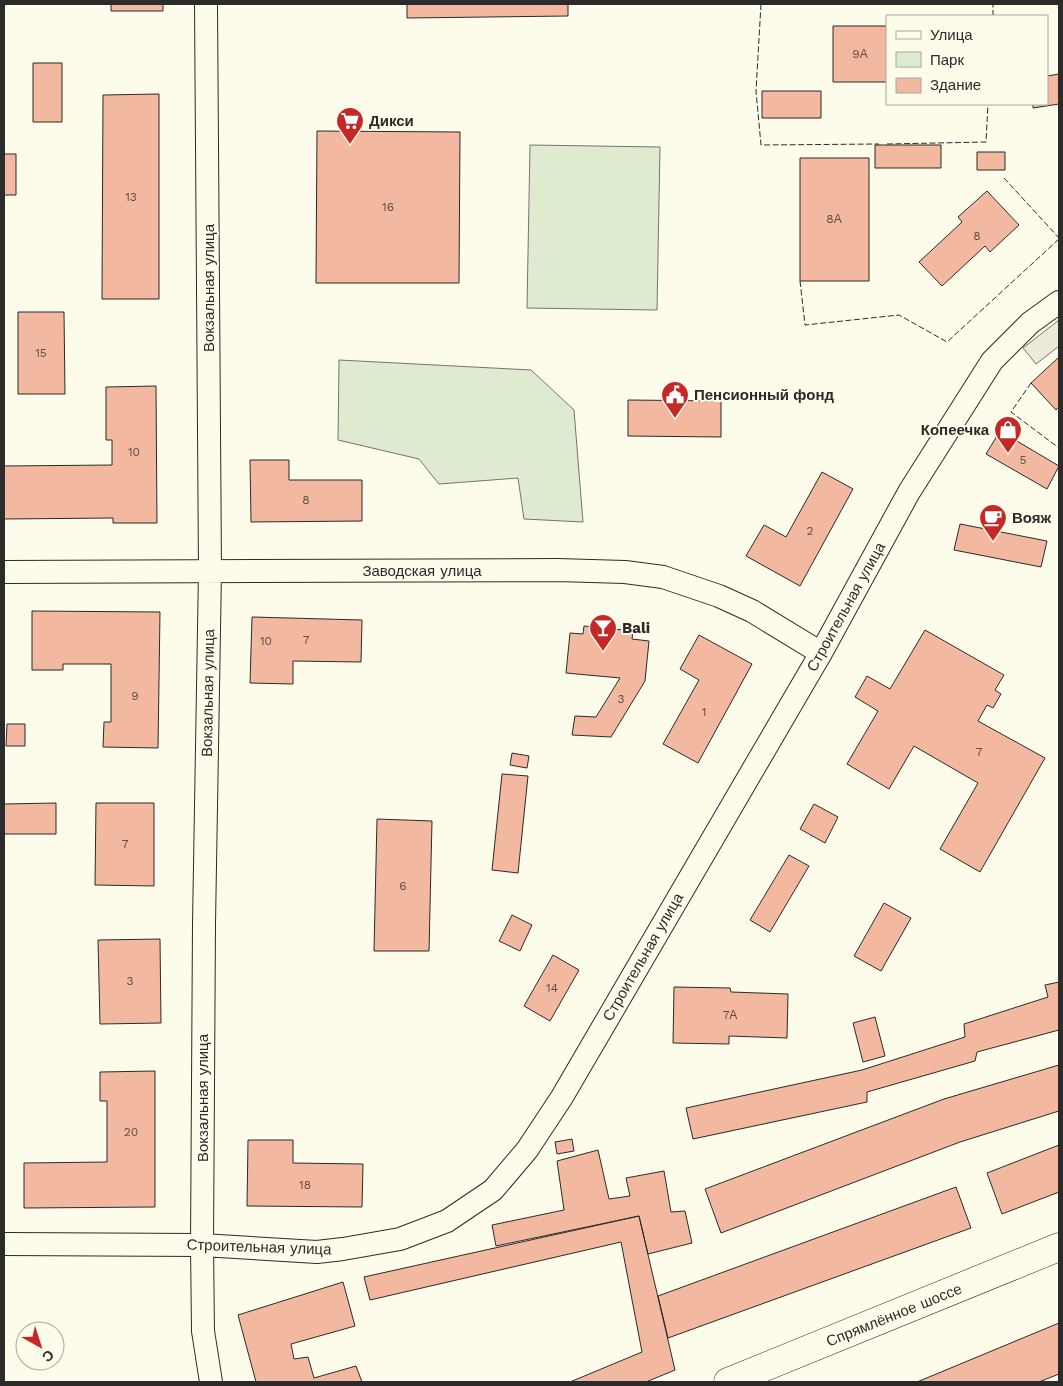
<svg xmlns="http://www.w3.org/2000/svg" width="1063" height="1386" font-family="'Work Sans',sans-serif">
<rect width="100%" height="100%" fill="#fdfbea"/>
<path fill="#deebd1" stroke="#74746e" d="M530,145L660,147L657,310L527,308Z
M339,360L531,370L574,410L583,522L524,519L518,478L439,484L419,459L338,440Z"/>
<path fill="#eceadb" stroke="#74746e" d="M1059,320V346L1036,364L1023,348Z"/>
<path fill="#f2b8a0" stroke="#2b2b2b" d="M111,4H163V11H111Z
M407,4H568V16L407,18Z
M833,26H887V82H833Z
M33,63H62V122H33Z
M1059,74V104L1033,108V104H1047V76Z
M762,91H821V118H762Z
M159,94V299H102L103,95Z
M317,131L460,132L459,283H316Z
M875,145H941V168H875Z
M977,152H1005V170H977Z
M4,154H16V195H4Z
M800,158H869V281H800Z
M987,191L1019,225L990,252L985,246L942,286L919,262L962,222L958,217Z
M18,312H64L65,394H18Z
M1059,357V407L1056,410L1031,383Z
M156,386L157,523H113V518L4,519V466L112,465V440H106V387Z
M628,400L721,401V437L628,436Z
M1000,431L1059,466L1047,489L986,454Z
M250,460H289V480H362V521L251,522Z
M822,472L853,489L800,586L746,556L764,525L786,537Z
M960,524L1047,541L1041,567L954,550Z
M32,611L160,612L158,748L103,747L104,722H111V664H63V670H32Z
M252,617L362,620L361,662L293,661V684L250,683Z
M584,626L633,631L632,639L649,641L645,681L611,737L572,735L575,716L596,717L620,678L566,673L570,633L583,634Z
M925,630L1004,675L995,690L1001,694L993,708L987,705L978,721L1045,758L980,872L940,849L978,783L914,746L889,789L847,764L878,711L855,697L867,676L890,689Z
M699,635L752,664L698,763L663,744L699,680L680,669Z
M7,724H25V746H6Z
M512,753L529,756L527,768L510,765Z
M502,774L528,776L518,873L492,870Z
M56,803V834H4V804Z
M96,803H154V886L95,885Z
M814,804L838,817L825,843L800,829Z
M377,819L432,821L429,951H374Z
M789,855L809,866L770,932L750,920Z
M884,903L911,918L881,971L854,956Z
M512,915L532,925L520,951L499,941Z
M160,939L161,1023L100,1024L98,940Z
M553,955L579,970L550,1021L524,1006Z
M1059,982V1030L977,1052L975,1061L867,1092V1102L693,1139L686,1108L862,1070L965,1037L964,1024L1048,997L1045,985Z
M674,987L730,988L731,992L788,994L787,1038L729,1036V1044L673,1043Z
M875,1017L885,1056L863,1062L853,1023Z
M1059,1065V1111L960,1142L721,1233L705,1189L944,1099Z
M155,1071V1207L24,1208V1163L107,1162V1101H100V1072Z
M572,1139L574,1151L557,1154L555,1142Z
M248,1140H293V1163L363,1164L362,1207L247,1206Z
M1059,1145V1192L1002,1214L987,1173Z
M598,1150L609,1199L630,1196L626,1178L664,1171L671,1212L685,1211L692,1243L648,1254L639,1216L496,1246L492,1225L564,1210L557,1161Z
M956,1187L971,1228L668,1338L658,1296Z
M639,1216L675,1370L646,1382H570L642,1352L621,1242L370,1300L364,1277Z
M343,1282L355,1326L291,1344L294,1359L308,1357L314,1378L356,1366L362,1382H256L238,1315Z
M1059,1323V1374L1039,1382H917Z"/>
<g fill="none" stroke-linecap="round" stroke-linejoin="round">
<defs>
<path id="minor" d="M206,4L210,571L204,924L202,1245L203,1331L211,1382
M4,572L557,570L625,572L663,577L719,596L752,611L821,653
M4,1244L202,1245L317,1252L343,1249L400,1239L447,1221L493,1190L527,1150L562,1097L821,653L909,492L992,361L1030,323L1059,302"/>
<path id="secondary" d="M728,1382L1059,1247"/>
</defs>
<use href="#minor" stroke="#2b2b2b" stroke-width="24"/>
<use href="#secondary" stroke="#2b2b2b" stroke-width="29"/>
<use href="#minor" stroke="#fdfbea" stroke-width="22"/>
<use href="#secondary" stroke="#fdfbea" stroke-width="28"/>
<path stroke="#2b2b2b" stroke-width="1" stroke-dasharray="6 2.5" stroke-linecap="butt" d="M761,4L756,91L761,145L879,144
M993,16V4
M887,144L986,142L988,104
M1004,178L1059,238
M800,281L805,325L899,315L947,342L1059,239
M1031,383L1011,412L1059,448"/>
</g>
<defs>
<symbol id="supermarket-pin" viewBox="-11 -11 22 30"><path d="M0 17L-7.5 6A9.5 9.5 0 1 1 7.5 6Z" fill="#c62828" stroke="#fdfbea"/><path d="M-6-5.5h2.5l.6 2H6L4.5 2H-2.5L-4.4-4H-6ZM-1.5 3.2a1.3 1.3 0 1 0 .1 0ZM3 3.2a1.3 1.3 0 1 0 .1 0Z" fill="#fff"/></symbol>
<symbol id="civic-pin" viewBox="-11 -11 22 30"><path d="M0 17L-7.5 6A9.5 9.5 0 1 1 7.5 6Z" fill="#c62828" stroke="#fdfbea"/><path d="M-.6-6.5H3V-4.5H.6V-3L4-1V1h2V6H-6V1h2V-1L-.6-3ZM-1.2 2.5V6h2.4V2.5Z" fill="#fff"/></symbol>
<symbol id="shop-pin" viewBox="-11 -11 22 30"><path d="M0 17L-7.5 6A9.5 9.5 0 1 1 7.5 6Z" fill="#c62828" stroke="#fdfbea"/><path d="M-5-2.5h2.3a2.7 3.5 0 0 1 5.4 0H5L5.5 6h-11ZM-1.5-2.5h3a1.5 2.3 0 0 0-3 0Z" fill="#fff"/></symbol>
<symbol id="cafe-pin" viewBox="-11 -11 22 30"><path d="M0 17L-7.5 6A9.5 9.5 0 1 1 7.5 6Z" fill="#c62828" stroke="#fdfbea"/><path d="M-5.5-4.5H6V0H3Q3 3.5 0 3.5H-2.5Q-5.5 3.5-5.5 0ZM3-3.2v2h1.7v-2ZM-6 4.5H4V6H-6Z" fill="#fff"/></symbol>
<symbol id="bar-pin" viewBox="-11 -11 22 30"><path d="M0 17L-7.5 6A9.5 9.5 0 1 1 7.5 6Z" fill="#c62828" stroke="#fdfbea"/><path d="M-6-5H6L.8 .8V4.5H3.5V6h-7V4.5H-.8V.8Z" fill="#fff"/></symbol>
</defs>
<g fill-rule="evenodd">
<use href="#supermarket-pin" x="334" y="105" width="32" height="43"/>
<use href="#civic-pin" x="659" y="379" width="32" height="43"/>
<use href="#shop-pin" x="992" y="414" width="32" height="43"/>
<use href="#cafe-pin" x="977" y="502" width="32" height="43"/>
<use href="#bar-pin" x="587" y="612" width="32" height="43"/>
</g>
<g text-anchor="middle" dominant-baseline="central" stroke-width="4" stroke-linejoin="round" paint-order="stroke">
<g font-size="12" fill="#5d4e48">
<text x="860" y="54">9А</text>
<text x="131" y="197">13</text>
<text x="388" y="207">16</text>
<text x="834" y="219">8А</text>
<text x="977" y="236">8</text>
<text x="41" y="353">15</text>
<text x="134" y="452">10</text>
<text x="1023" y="460">5</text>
<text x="306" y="500">8</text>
<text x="810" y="531">2</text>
<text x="306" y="640">7</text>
<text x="266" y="641">10</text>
<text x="135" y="696">9</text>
<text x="621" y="699">3</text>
<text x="704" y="712">1</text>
<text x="979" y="752">7</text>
<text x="125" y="844">7</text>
<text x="403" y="886">6</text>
<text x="130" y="981">3</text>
<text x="552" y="988">14</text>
<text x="730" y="1015">7А</text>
<text x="131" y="1132">20</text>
<text x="305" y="1185">18</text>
</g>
<g font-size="15" font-weight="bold" fill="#2b2b2b" stroke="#fdfbea" text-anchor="start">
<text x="369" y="121">Дикси</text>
<text x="694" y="395">Пенсионный фонд</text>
<text x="989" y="430" text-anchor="end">Копеечка</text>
<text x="1012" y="518">Вояж</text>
<text x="622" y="628">Bali</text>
</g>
<g font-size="15" fill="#2b2b2b" stroke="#fdfbea">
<text transform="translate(209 288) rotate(-90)">Вокзальная улица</text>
<text x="422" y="571">Заводская улица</text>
<text transform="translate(846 607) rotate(-61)">Строительная улица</text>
<text transform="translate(208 693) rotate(-89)">Вокзальная улица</text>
<text transform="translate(643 957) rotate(-60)">Строительная улица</text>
<text transform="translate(203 1098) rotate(-90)">Вокзальная улица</text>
<text transform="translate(259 1247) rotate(2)">Строительная улица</text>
<text transform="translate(894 1315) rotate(-22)">Спрямлённое шоссе</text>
</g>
</g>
<rect width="1063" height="1386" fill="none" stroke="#2b2b2b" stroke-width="10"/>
<rect x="886" y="15" width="162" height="90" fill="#fdfbea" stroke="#a9a89e"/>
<rect x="896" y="31" width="25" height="8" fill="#fdfbea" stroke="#a9a89e"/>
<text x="930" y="40" font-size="15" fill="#2b2b2b">Улица</text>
<rect x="896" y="52" width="25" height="15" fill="#deebd1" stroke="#a9a89e"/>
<text x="930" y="65" font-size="15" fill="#2b2b2b">Парк</text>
<rect x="896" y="78" width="25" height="15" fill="#f2b8a0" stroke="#a9a89e"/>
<text x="930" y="90" font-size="15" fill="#2b2b2b">Здание</text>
<g transform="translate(40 1346) rotate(141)"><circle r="24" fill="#fdfbea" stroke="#a9a89e"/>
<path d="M0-4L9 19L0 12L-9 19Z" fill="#c62828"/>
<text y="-8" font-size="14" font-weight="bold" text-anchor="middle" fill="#2b2b2b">С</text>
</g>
</svg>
